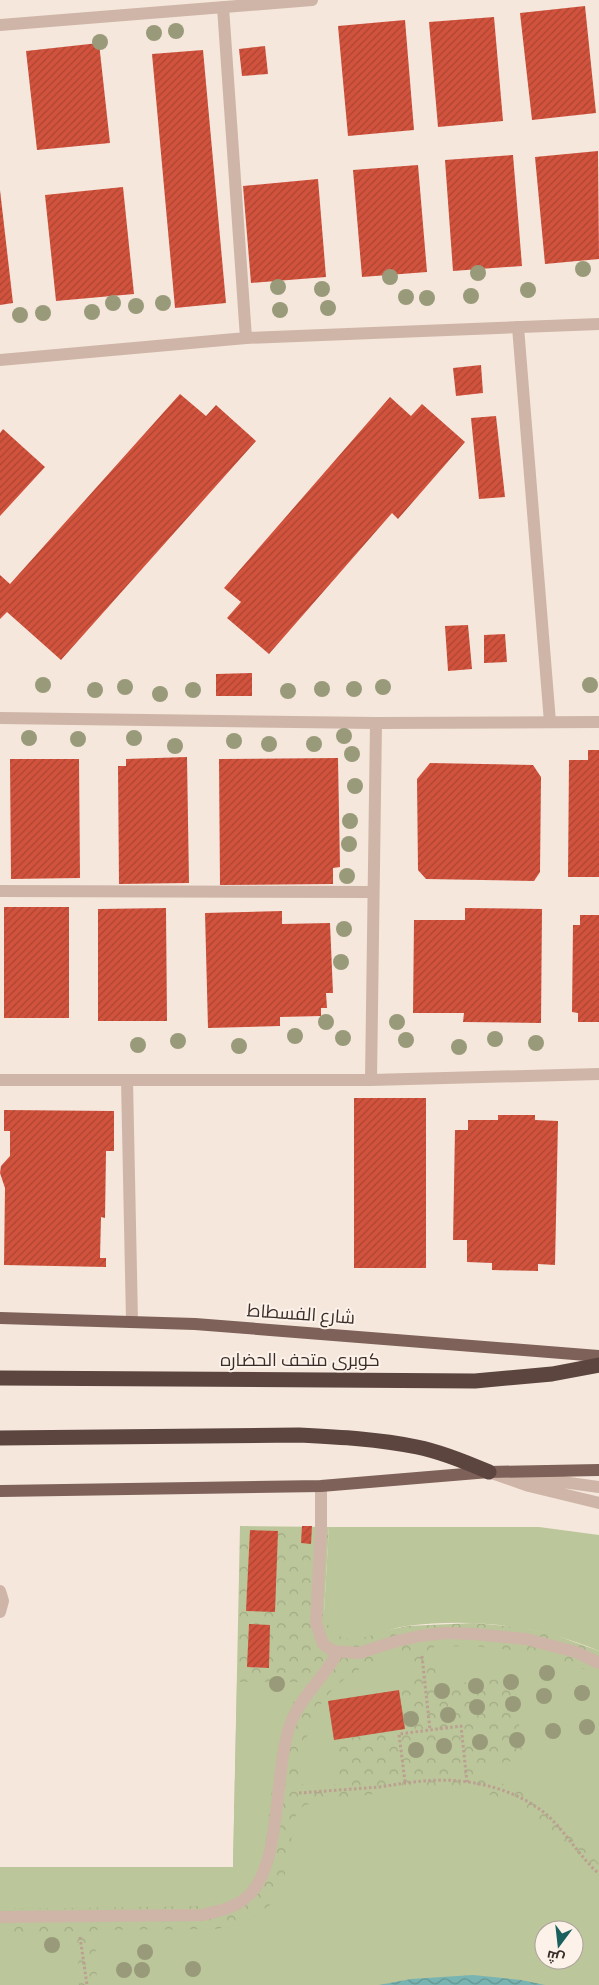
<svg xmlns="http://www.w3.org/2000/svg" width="599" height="1985" font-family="Cabin,Cairo,sans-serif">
<defs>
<pattern id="park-crowns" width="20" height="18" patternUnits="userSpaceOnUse" patternTransform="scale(1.25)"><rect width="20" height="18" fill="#bbc69a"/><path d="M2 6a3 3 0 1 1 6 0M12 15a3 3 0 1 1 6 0" fill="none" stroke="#a2aa85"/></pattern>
<pattern id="water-waves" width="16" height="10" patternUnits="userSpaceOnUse" patternTransform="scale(1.25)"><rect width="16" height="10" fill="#78b5b2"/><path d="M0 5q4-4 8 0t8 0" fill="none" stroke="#639391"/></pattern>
<pattern id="building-hatch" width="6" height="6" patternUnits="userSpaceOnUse" patternTransform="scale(1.25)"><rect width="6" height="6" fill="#d2533d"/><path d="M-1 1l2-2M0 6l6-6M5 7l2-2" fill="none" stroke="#ab4533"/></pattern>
</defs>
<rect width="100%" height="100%" fill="#f5e7dc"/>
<path fill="url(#park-crowns)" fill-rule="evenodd" d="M240,1526L329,1527L324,1612L375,1633L407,1626L474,1623L518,1627L552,1634L599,1651V1985H0V1867H233ZM544,1930H574V1960H544Z"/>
<path fill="#bbc69a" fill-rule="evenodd" d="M329,1527H539L599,1535V1651C539,1625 472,1618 407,1626C389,1628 360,1643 344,1638C331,1634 327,1625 324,1612Z
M471,1646C515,1650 560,1654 599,1677V1864C585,1849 574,1831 559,1817C536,1795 505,1782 474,1776L473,1766L523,1760L514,1678L437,1685L433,1647Z
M409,1651L414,1688L328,1701L341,1784L308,1788L302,1784C297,1772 301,1758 304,1746C308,1734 311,1721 317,1710C336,1678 373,1657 409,1651Z
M237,1682H305L294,1701L277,1748L263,1863L244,1895L221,1905L208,1906L0,1909V1867H233Z
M445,1786C486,1790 525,1803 554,1832C570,1848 582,1867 599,1881V1985H545L521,1980L473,1975L411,1979L379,1985H97L95,1930L216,1929L242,1924L270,1905L284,1879L296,1815L304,1805L405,1789ZM544,1930H574V1960H544Z
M77,1931L79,1985H0V1936Z"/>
<path fill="url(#water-waves)" d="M473,1975L521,1980L545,1985H379L411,1979Z"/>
<path fill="url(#building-hatch)" d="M585,6L596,113L532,120L520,13Z
M494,17L503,121L438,127L429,22Z
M405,20L414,130L348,136L338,26Z
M99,43L110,143L37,150L26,51Z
M265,46L268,74L242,76L239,49Z
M203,50L226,303L175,308L152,54Z
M598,151L599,259L545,264L535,157Z
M513,155L522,266L453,271L445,160Z
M418,165L427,272L362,277L353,170Z
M318,179L326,277L251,283L243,186Z
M123,187L134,294L56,301L45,195Z
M0,190L13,303L0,305Z
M481,365L483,393L456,396L453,368Z
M180,394L206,416L216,405L256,441L61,660L7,612L0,619V575L10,584Z
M390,397L411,416L422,404L465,442L398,519L392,513L269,654L227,618L241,602L224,588Z
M496,416L505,497L479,499L471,418Z
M3,429L45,467L0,516V433Z
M468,625L472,669L448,671L445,626Z
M505,634L507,662L484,663V635Z
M252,673V696H216V674Z
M588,750H599V877H568L569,760H588Z
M187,757L189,883L119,884L118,766H126V759Z
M338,758L340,867L333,868V884L220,885L219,759Z
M10,759H79L80,878L11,879Z
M430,763L533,765L541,777L540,872L534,881L426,879L418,870L417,779Z
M4,907H69V1018H4Z
M166,908L167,1021H98V909Z
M465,908L542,909L541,1023L463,1022L464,1013H413L414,920H465Z
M282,911V924L330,923L333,993H326L327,1008H321V1016L280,1017V1026L208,1028L205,913Z
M580,915H599V1022H578V1013L572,1012L573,925H580Z
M354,1098H426V1268H354Z
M4,1110L114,1111V1151H106L105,1218L101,1217L100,1258H106V1267L4,1265L5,1188L0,1173L1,1166L10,1156V1131H4Z
M498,1115H535V1120L558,1121L555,1265L538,1264V1271L492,1270V1263L467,1262V1240H453L455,1130H468V1120H498Z
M302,1526H312L311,1544L301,1543Z
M250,1530L278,1531L275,1612L246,1611Z
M249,1624L270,1625L269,1668L247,1667Z
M399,1690L405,1729L334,1740L328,1701Z"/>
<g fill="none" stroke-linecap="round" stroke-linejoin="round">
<path stroke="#bb9f91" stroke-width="3" stroke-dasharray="2.5 2.5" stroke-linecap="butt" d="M422,1656L430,1730
M405,1782L399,1734L461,1726L467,1782
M299,1793C326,1791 353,1789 379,1787C394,1785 409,1782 424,1781C465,1777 513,1787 546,1814C566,1832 579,1856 599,1874
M80,1937L87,1985"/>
<path stroke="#cfb5a7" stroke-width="12" d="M518,327L550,722
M0,891L373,892
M489,1472L529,1486L599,1503
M519,1476L599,1487
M321,1486V1526L316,1623L323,1644L333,1651L359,1653L397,1641L420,1636L445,1633L474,1634L526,1639L576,1652L599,1663
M0,1591L3,1601L0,1612
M0,1917L202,1915C219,1911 237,1908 250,1894C282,1861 274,1771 290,1725C300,1697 324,1678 338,1652"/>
<path stroke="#cfb5a7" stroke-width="12" d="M223,7L246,338
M0,25L312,0
M0,360L246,338L599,324
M0,718L376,723L599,722
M0,1080H371L599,1074
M127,1080L132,1321
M371,1080L376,723"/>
<path stroke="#7e6158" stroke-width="12" d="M0,1318L195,1324L599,1356
M0,1491L321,1486L489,1472L599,1470"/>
<path stroke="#5c453e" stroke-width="15" d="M0,1378L475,1381L552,1374L599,1365
M0,1438L299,1435C339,1437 378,1439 417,1447C442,1452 466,1462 489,1472"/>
</g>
<g fill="#999a7a">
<circle cx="176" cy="31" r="8"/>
<circle cx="154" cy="33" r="8"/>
<circle cx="100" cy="42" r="8"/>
<circle cx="583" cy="269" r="8"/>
<circle cx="478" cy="273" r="8"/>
<circle cx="390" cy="277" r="8"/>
<circle cx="278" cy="287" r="8"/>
<circle cx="322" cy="289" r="8"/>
<circle cx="528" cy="290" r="8"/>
<circle cx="471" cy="296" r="8"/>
<circle cx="406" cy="297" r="8"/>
<circle cx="427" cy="298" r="8"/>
<circle cx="113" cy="303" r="8"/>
<circle cx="163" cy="303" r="8"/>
<circle cx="136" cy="306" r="8"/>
<circle cx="328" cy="308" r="8"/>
<circle cx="280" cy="310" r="8"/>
<circle cx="92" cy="312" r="8"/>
<circle cx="43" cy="313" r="8"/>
<circle cx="20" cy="315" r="8"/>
<circle cx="43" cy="685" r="8"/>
<circle cx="590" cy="685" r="8"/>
<circle cx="125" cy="687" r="8"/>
<circle cx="383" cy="687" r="8"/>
<circle cx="322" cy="689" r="8"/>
<circle cx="354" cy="689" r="8"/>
<circle cx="95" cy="690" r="8"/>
<circle cx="193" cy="690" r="8"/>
<circle cx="288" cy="691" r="8"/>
<circle cx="160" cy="694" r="8"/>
<circle cx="344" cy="736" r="8"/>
<circle cx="29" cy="738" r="8"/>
<circle cx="134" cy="738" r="8"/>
<circle cx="78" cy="739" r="8"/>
<circle cx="234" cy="741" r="8"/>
<circle cx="269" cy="744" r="8"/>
<circle cx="314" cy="744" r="8"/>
<circle cx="175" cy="746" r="8"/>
<circle cx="352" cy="754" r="8"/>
<circle cx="355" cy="786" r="8"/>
<circle cx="350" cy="821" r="8"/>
<circle cx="349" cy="844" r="8"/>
<circle cx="347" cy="876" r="8"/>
<circle cx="344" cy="929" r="8"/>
<circle cx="341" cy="962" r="8"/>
<circle cx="326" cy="1022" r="8"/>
<circle cx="397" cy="1022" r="8"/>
<circle cx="295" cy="1036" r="8"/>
<circle cx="343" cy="1038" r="8"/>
<circle cx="495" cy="1039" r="8"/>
<circle cx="406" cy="1040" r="8"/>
<circle cx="178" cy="1041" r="8"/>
<circle cx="536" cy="1043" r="8"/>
<circle cx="138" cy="1045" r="8"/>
<circle cx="239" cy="1046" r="8"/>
<circle cx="459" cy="1047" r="8"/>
<circle cx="547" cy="1673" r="8"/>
<circle cx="511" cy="1682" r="8"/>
<circle cx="277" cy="1684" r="8"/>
<circle cx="476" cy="1686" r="8"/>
<circle cx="442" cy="1691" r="8"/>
<circle cx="582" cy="1693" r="8"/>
<circle cx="544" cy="1696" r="8"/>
<circle cx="513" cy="1704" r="8"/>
<circle cx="477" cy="1707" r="8"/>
<circle cx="448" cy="1715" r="8"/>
<circle cx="411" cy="1719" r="8"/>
<circle cx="587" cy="1727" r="8"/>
<circle cx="553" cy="1731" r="8"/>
<circle cx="517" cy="1740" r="8"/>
<circle cx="480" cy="1742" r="8"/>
<circle cx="444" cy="1746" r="8"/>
<circle cx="416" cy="1750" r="8"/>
<circle cx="52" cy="1945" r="8"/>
<circle cx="145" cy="1952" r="8"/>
<circle cx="193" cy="1969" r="8"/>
<circle cx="124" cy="1970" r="8"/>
<circle cx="142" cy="1970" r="8"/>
</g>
<g text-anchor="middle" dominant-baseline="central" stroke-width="4" stroke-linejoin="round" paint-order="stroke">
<g font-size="18" fill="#3a2c28" stroke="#fcf2ea">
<text transform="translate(301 1314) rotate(4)">شارع الفسطاط</text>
<text x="300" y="1360">كوبرى متحف الحضاره</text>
</g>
</g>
<g transform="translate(559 1945) rotate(195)"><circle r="24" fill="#fcf2ea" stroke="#aea39c"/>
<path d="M0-4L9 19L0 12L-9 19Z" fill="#19605e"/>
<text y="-8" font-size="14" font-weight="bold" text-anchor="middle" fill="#3a2c28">ش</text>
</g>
</svg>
